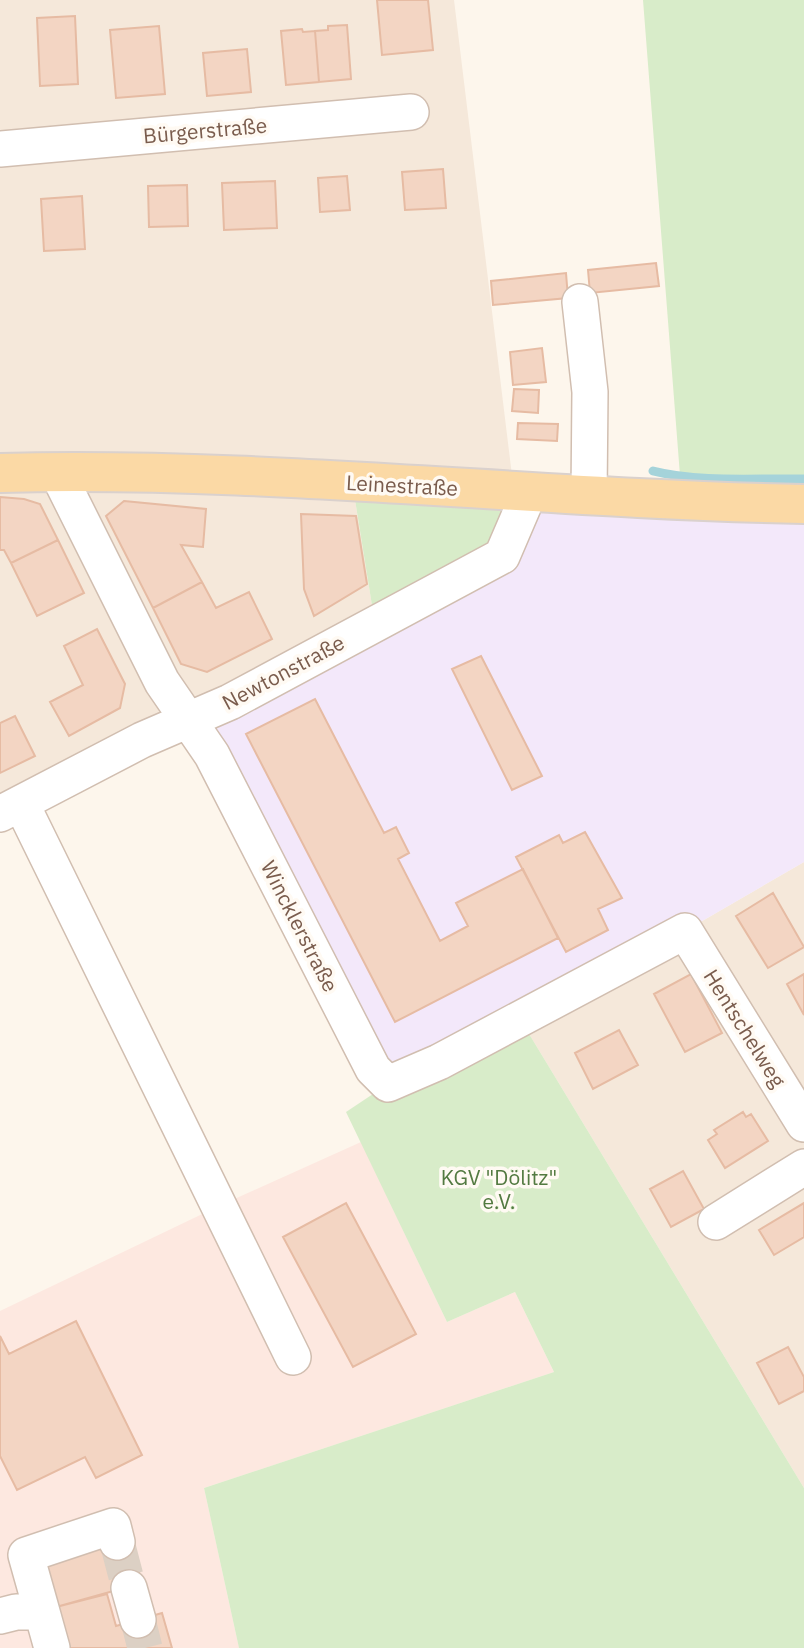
<svg xmlns="http://www.w3.org/2000/svg" width="804" height="1648" font-family="'IBM Plex Sans',sans-serif">
<rect width="100%" height="100%" fill="#fdf6ec"/>
<path fill="#f5e8da" d="M0,0H454L514,492L352,481L375,624L0,814Z
M804,862V1488L520,1019L685,931Z"/>
<path fill="#fde8e0" d="M361,1142L447,1322L515,1292L554,1372L204,1488L239,1648H0V1311L219,1206Z"/>
<path fill="#f3e8fa" d="M529,493L804,504V862L685,931L388,1084L188,720L501,556Z"/>
<path fill="#d8ecc9" d="M643,0H804V504L682,501Z
M352,481L529,493L502,556L375,624Z
M520,1019L804,1488V1648H239L204,1488L554,1372L515,1292L447,1322L346,1112L388,1084Z"/>
<g fill="none" stroke-linecap="round" stroke-linejoin="round">
<path stroke="#a5d3da" stroke-width="9" d="M653,471C701,483 755,478 804,479"/>
</g>
<path fill="#f3d5c3" stroke="#e6bba3" stroke-width="2" d="M377,0H428L433,50L382,55Z
M75,16L78,84L40,86L37,18Z
M347,25L351,79L319,82L315,31L328,30V26Z
M159,26L165,94L116,98L110,30Z
M302,29L303,32L315,31L319,82L286,85L281,31Z
M247,49L251,92L207,96L203,53Z
M443,169L446,208L405,210L402,172Z
M347,176L350,210L320,212L318,178Z
M275,181L277,228L224,230L222,183Z
M187,185L188,226L149,227L148,186Z
M82,196L85,249L44,251L41,199Z
M656,263L659,286L590,293L588,270Z
M566,273L568,298L493,305L491,281Z
M542,348L546,382L513,385L510,352Z
M514,389L539,390L538,413L512,411Z
M518,423L558,424L557,441L517,439Z
M0,497L24,499L40,504L58,540L11,563L4,550H0Z
M124,501L206,509L203,547L181,545L202,582L153,608L106,516Z
M301,514L356,516L367,584L314,616L304,589Z
M58,540L84,593L37,616L11,563Z
M202,582L216,608L249,592L272,639L207,672L181,664L153,608Z
M97,629L125,684L120,708L69,736L50,702L83,685L64,646Z
M481,656L542,776L512,790L452,669Z
M315,699L384,833L396,827L409,853L398,859L440,941L468,926L456,903L523,869L558,938L395,1022L246,734Z
M15,716L35,756L0,773V723Z
M585,832L622,898L598,909L608,930L566,952L516,857L559,835L563,843Z
M773,893L804,947L768,968L736,916Z
M691,974L722,1033L685,1052L654,994Z
M804,974V1015L787,984Z
M619,1030L638,1065L593,1089L575,1053Z
M743,1112L746,1117L751,1114L768,1141L725,1168L708,1140L717,1134L714,1130Z
M683,1171L704,1209L671,1227L650,1189Z
M346,1203L416,1334L353,1367L283,1237Z
M804,1203V1237L774,1255L759,1230Z
M76,1321L142,1455L96,1478L85,1457L17,1490L0,1456V1336L9,1354Z
M788,1347L804,1377V1391L779,1404L757,1363Z
M130,1539L142,1583L56,1607L44,1562Z
M107,1594L116,1626L162,1613L172,1648H50L56,1607Z"/>
<g fill="none" stroke-linecap="round" stroke-linejoin="round">
<path stroke="#dcd0c4" stroke-width="35" stroke-dasharray="35 18" stroke-linecap="butt" d="M117,1542L129,1588
M138,1620L145,1648"/>
<defs>
<path id="minor" d="M0,149L411,112
M580,302L590,392L589,496
M57,472L162,682L212,755L373,1069L388,1084L439,1062L685,931L804,1124
M21,803L293,1357
M0,814L142,740L230,702L502,556L529,493
M716,1222L804,1167
M129,1588L138,1620
M42,1612L26,1555L113,1526L117,1542
M0,1616L16,1612H42L52,1648"/>
<path id="major" d="M0,473C268,466 536,499 804,504"/>
</defs>
<use href="#minor" stroke="#d1beb0" stroke-width="38"/>
<use href="#major" stroke="#dad1cd" stroke-width="42"/>
<use href="#minor" stroke="#fff" stroke-width="35"/>
<use href="#major" stroke="#fbd9a5" stroke-width="38"/>
</g>
<g text-anchor="middle" dominant-baseline="central" stroke-width="7" stroke-linejoin="round" paint-order="stroke">
<g font-size="21" fill="#7a5c4d" stroke="#fffaf3">
<text transform="translate(205 130) rotate(-5)">Bürgerstraße</text>
<text transform="translate(402 485) rotate(3)">Leinestraße</text>
<text transform="translate(283 672) rotate(-28)">Newtonstraße</text>
<text transform="translate(300 926) rotate(63)">Wincklerstraße</text>
<text transform="translate(745 1028) rotate(58)">Hentschelweg</text>
</g>
<g font-size="21" fill="#537a41" stroke="#fffaf3">
<text x="499" y="1177">KGV "Dölitz"<tspan x="499" dy="24">e.V.</tspan></text>
</g>
</g>
</svg>
